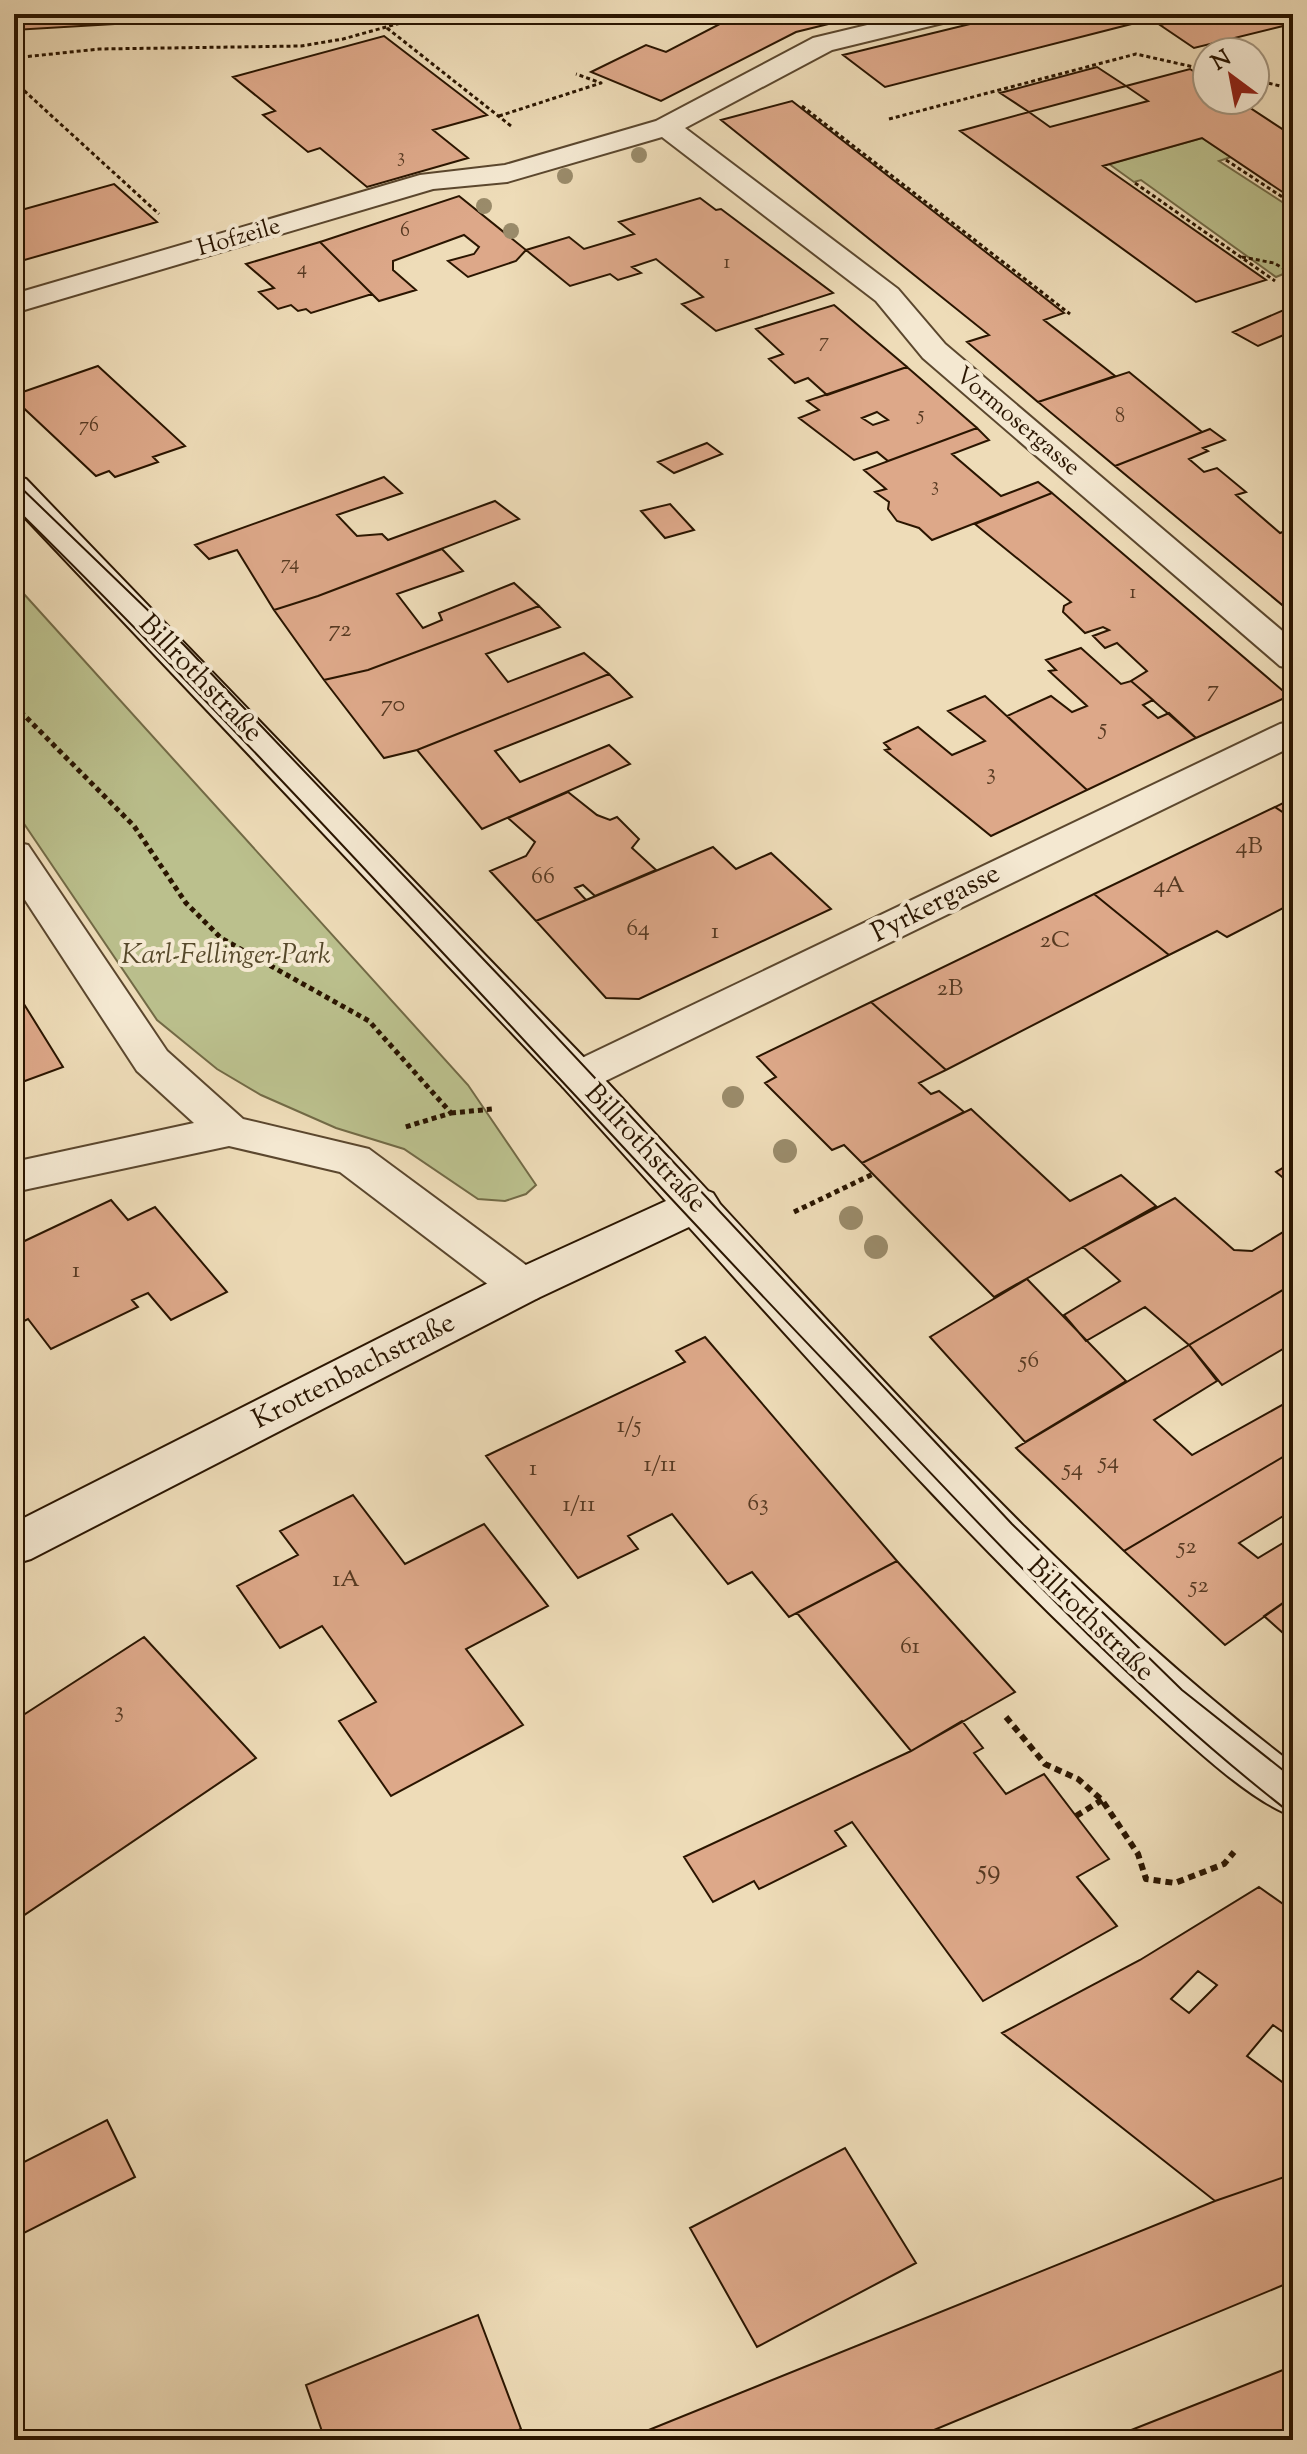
<svg xmlns="http://www.w3.org/2000/svg" width="1307" height="2454" font-family="'Sorts Mill Goudy',serif">
<rect width="100%" height="100%" fill="#eedcb8"/>
<filter id="stains"><feTurbulence type="fractalNoise" baseFrequency=".0025" numOctaves="4"/><feColorMatrix values="0 0 0 0 .2 0 0 0 0 .09 0 0 0 0 .02 0 0 0 .5 -.17"/></filter>
<radialGradient id="worn" r=".72"><stop offset=".6" stop-color="#630" stop-opacity="0"/><stop offset="1" stop-color="#630" stop-opacity=".3"/></radialGradient>
<path fill="#bbc08d" stroke="#726a46" stroke-width="2" d="M1202,138L1231,157L1219,161L1293,209V270L1276,277L1141,180L1134,182L1109,164Z
M14,583L468,1085L536,1185L526,1194L505,1201L478,1199L404,1149L336,1128L261,1095L217,1069L157,1020L14,809Z"/>
<path fill="#dda889" stroke="#2a1500" stroke-width="2" fill-rule="evenodd" d="M14,14H165V21L14,30Z
M739,14H869L796,32L661,101L591,72L646,45L666,52Z
M1011,14H1143L1151,19L885,87L843,55Z
M1177,14H1269L1287,25L1194,48L1160,25L1185,19Z
M384,36L487,115L433,130L468,158L367,187L320,148L308,152L263,115L275,111L233,77Z
M1097,67L1126,86L1029,112L1000,93Z
M1190,69L1207,80V100H1238L1293,136V199L1202,138L1103,166L1266,280L1196,302L960,131L1029,112L1050,127L1148,101L1126,86Z
M792,101L1064,313L1044,320L1115,376L1038,402L967,342L989,335L721,120Z
M114,184L157,222L14,263V212Z
M459,196L526,250L516,261L468,277L448,261L474,254L479,247L464,235L393,261V270L416,290L379,301L320,242Z
M700,198L716,210L721,209L833,293L716,331L682,304L703,297L656,259L632,267L641,273L618,280L610,274L570,286L526,250L569,237L584,249L634,234L619,222Z
M320,242L372,294L311,313L306,309L298,311L291,305L278,309L259,292L274,288L246,264Z
M834,305L907,367L827,395L808,378L795,383L769,359L783,354L756,329Z
M1293,306V331L1258,346L1233,332Z
M98,366L185,446L153,457L158,462L115,477L109,471L96,476L14,399V395Z
M907,367L977,428L888,461L877,452L854,460L799,418L819,410L807,401ZM877,412L888,420L873,425L862,418Z
M1129,372L1202,432L1115,466L1038,402Z
M977,428L989,440L952,454L1001,496L1038,482L1052,493L932,540L919,528L897,521L888,509L889,502L875,492L886,489L864,470Z
M1210,429L1225,440L1203,448L1208,451L1189,459L1204,472L1217,468L1246,492L1236,495L1280,533L1293,528V614L1115,466Z
M707,443L722,454L674,473L658,462Z
M384,477L402,493L337,515L357,536L382,534L388,540L495,501L519,519L318,596L274,610L237,550L209,559L195,545Z
M1052,493L1289,696L1196,738L1131,681L1147,671L1117,643L1105,648L1093,636L1109,630L1103,627L1085,633L1063,612L1064,606L1071,602L975,524Z
M670,504L694,530L665,538L641,511Z
M442,549L463,571L397,594L423,628L442,620L439,613L514,583L539,606L368,670L324,680L274,610L318,596Z
M539,606L560,627L486,654L508,682L584,653L609,674L417,750L384,758L324,680L368,670Z
M1081,648L1121,684L1131,681L1153,700L1143,705L1158,718L1169,713L1196,738L1087,790L1007,716L1051,696L1072,712L1087,706L1049,671L1056,670L1046,660Z
M609,674L632,697L495,751L520,782L609,745L630,764L482,829L417,750Z
M985,696L1087,790L991,836L885,750L890,749L884,743L918,727L952,755L985,741L948,711Z
M568,792L597,815L610,820L617,817L639,839L632,848L656,870L595,896L583,885L575,888L586,900L536,921L490,871L526,856L535,842L508,818Z
M1293,798V819L1275,807Z
M1275,807L1293,819V903L1227,937L1217,931L1169,955L1094,894Z
M713,847L736,869L771,853L831,909L639,999L606,998L536,921Z
M1094,894L1169,955L946,1070L871,1002Z
M14,988L63,1067L14,1085Z
M871,1002L946,1070L919,1083L931,1094L939,1091L964,1112L862,1163L844,1145L832,1150L765,1083L776,1077L757,1057Z
M971,1109L1070,1201L1121,1175L1156,1206L994,1297L862,1163Z
M1293,1162V1186L1276,1172Z
M1175,1198L1234,1250L1252,1251L1293,1226V1284L1189,1345L1145,1307L1086,1341L1064,1315L1120,1281L1083,1247Z
M111,1200L128,1220L155,1207L227,1292L171,1320L148,1293L132,1300L138,1307L51,1349L28,1319L14,1326V1246Z
M1027,1279L1126,1381L1025,1442L930,1337Z
M1293,1284V1343L1222,1385L1189,1345Z
M705,1337L897,1561L789,1617L752,1572L728,1584L672,1514L628,1536L638,1549L578,1578L486,1456L685,1362L676,1351Z
M1189,1345L1217,1381L1154,1420L1192,1455L1293,1399V1451L1124,1551L1016,1448Z
M1293,1451V1510L1239,1543L1258,1558L1293,1537V1596L1225,1645L1124,1551Z
M353,1495L405,1564L484,1524L548,1606L466,1649L523,1725L391,1796L339,1721L376,1702L322,1626L280,1648L237,1586L298,1555L280,1531Z
M897,1561L1015,1692L911,1751L797,1613Z
M1293,1596V1642L1264,1616Z
M144,1637L256,1758L14,1922V1721Z
M962,1721L983,1748L974,1753L1006,1794L1044,1774L1076,1816L1109,1859L1077,1877L1117,1926L983,2001L852,1822L835,1831L846,1846L759,1889L754,1881L713,1902L684,1857L911,1751Z
M1259,1887L1293,1911V2039L1273,2025L1247,2056L1293,2090V2174L1215,2201L1002,2033L1140,1960ZM1198,1971L1217,1985L1189,2013L1171,1999Z
M107,2120L135,2177L14,2238V2167Z
M845,2148L916,2263L757,2347L690,2228Z
M1293,2174V2281L910,2440H624L1215,2201Z
M478,2315L521,2429L495,2440H325L306,2385Z
M1293,2366V2440H1106Z"/>
<g fill="none" stroke-linecap="round" stroke-linejoin="round">
<defs>
<path id="street" d="M913,14H959L955,20L832,50L685,128L898,289L945,344L1293,640V669L1280,666L923,358L876,301L662,137L507,182L433,189L14,313V294L420,175L505,165L656,121L813,38Z
M1293,721V746L593,1087L578,1091L563,1087L557,1077L563,1067L1280,724Z
M14,842L28,845L167,1051L243,1119L369,1149L538,1274L544,1286L538,1298L522,1302L506,1298L340,1172L229,1146L14,1192V1162L194,1123L137,1071L14,883Z"/>
<path id="secondary" d="M14,476L26,479L593,1067L708,1191L713,1193L720,1204C901,1400 1080,1602 1293,1764V1816C1249,1801 1185,1739 1149,1707C984,1558 837,1391 689,1227L538,1298L31,1559L14,1564V1523L506,1274L666,1201L563,1087L14,506Z"/>
</defs>
<use href="#street" stroke="#5b472e" stroke-width="4"/>
<use href="#secondary" stroke="#2a1500" stroke-width="4"/>
<path stroke="#2a1500" stroke-width="3" stroke-dasharray="4 3" stroke-linecap="butt" d="M387,28L511,126
M14,58L99,49L301,46L343,39L433,14
M1255,80L1293,89
M19,86L159,214
M802,106L1070,314
M499,116L601,83L576,74
M889,119L1136,54L1207,70
M1226,160L1293,204
M1135,183L1275,281
M1242,257L1274,263L1293,274"/>
<path stroke="#2a1500" stroke-width="5" stroke-dasharray="5 4" stroke-linecap="butt" d="M14,705L134,826L186,903L221,938L369,1021L451,1113L402,1128
M451,1113L493,1109
M794,1212L873,1174"/>
<path stroke="#2a1500" stroke-width="6" stroke-dasharray="7 5" stroke-linecap="butt" d="M1006,1717L1045,1764L1078,1779L1102,1800L1138,1854L1146,1879L1175,1883L1224,1864L1234,1852
M1076,1816L1102,1800"/>
<use href="#street" fill="#f4e8d1" fill-rule="evenodd"/>
<use href="#secondary" fill="#f4e8d1" fill-rule="evenodd"/>
<path stroke="#2a1500" stroke-width="2" d="M14,481L184,645L508,985L1012,1524L1182,1690L1293,1778
M14,507C296,784 557,1082 831,1368C981,1525 1120,1681 1293,1815"/>
</g>
<g fill="#9a8b6a">
<circle cx="639" cy="155" r="8"/>
<circle cx="565" cy="176" r="8"/>
<circle cx="484" cy="206" r="8"/>
<circle cx="511" cy="231" r="8"/>
<circle cx="733" cy="1097" r="11"/>
<circle cx="785" cy="1151" r="12"/>
<circle cx="851" cy="1218" r="12"/>
<circle cx="876" cy="1247" r="12"/>
</g>
<g text-anchor="middle" dominant-baseline="central" stroke-width="8" stroke-linejoin="round" paint-order="stroke">
<g font-size="20" fill="#573a22">
<text x="401" y="157">3</text>
<text x="405" y="231">6</text>
<text x="727" y="263">1</text>
<text x="302" y="269">4</text>
<text x="824" y="342">7</text>
<text x="921" y="415">5</text>
<text x="1120" y="417">8</text>
<text x="89" y="426">76</text>
<text x="935" y="486">3</text>
<text x="290" y="564">74</text>
<text x="1133" y="593">1</text>
</g>
<g font-size="24" fill="#2a1500" stroke="#f4e8d1">
<text transform="translate(239 238) rotate(-16)">Hofzeile</text>
<text transform="translate(1017 422) rotate(40)">Vormosergasse</text>
</g>
<g font-size="24" fill="#573a22">
<text x="340" y="630">72</text>
<text x="1213" y="690">7</text>
<text x="393" y="705">70</text>
<text x="1103" y="728">5</text>
<text x="991" y="773">3</text>
<text x="1249" y="847">4B</text>
<text x="543" y="877">66</text>
<text x="1169" y="886">4A</text>
<text x="638" y="929">64</text>
<text x="715" y="932">1</text>
<text x="1055" y="941">2C</text>
<text x="950" y="989">2B</text>
<text x="76" y="1271">1</text>
<text x="1029" y="1361">56</text>
<text x="629" y="1426">1/5</text>
<text x="1109" y="1462">54</text>
<text x="660" y="1465">1/11</text>
<text x="533" y="1469">1</text>
<text x="1073" y="1469">54</text>
<text x="758" y="1504">63</text>
<text x="579" y="1505">1/11</text>
<text x="1187" y="1547">52</text>
<text x="346" y="1580">1A</text>
<text x="1199" y="1586">52</text>
<text x="910" y="1647">61</text>
<text x="119" y="1711">3</text>
</g>
<g font-size="28" fill="#2a1500" stroke="#f4e8d1">
<text transform="translate(200 679) rotate(46)">Billrothstraße</text>
<text transform="translate(936 904) rotate(-27)">Pyrkergasse</text>
<text transform="translate(645 1149) rotate(47)">Billrothstraße</text>
<text transform="translate(354 1372) rotate(-27)">Krottenbachstraße</text>
<text transform="translate(1090 1620) rotate(44)">Billrothstraße</text>
</g>
<g font-size="28" font-style="italic" fill="#56482a" stroke="#f4e8d1">
<text x="226" y="956">Karl-Fellinger-Park</text>
</g>
<g font-size="28" fill="#573a22">
<text x="989" y="1871">59</text>
</g>
</g>
<rect width="1307" height="2454" fill="none" stroke="#eedcb8" stroke-width="48"/>
<rect x="16" y="16" width="1275" height="2422" fill="none" stroke="#2a1500" stroke-width="4"/>
<rect x="24" y="24" width="1259" height="2406" fill="none" stroke="#2a1500" stroke-width="2"/>
<g transform="translate(1231 76) rotate(328)"><circle r="38" fill="#f4e8d1" stroke="#a3947d" stroke-width="2"/>
<path d="M0-6L14 30L0 20L-14 30Z" fill="#8f2418"/>
<text y="-12" font-size="22" font-weight="bold" text-anchor="middle" fill="#2a1500">N</text>
</g>
<rect width="100%" height="100%" filter="url(#stains)"/>
<rect width="100%" height="100%" fill="url(#worn)"/>
</svg>
